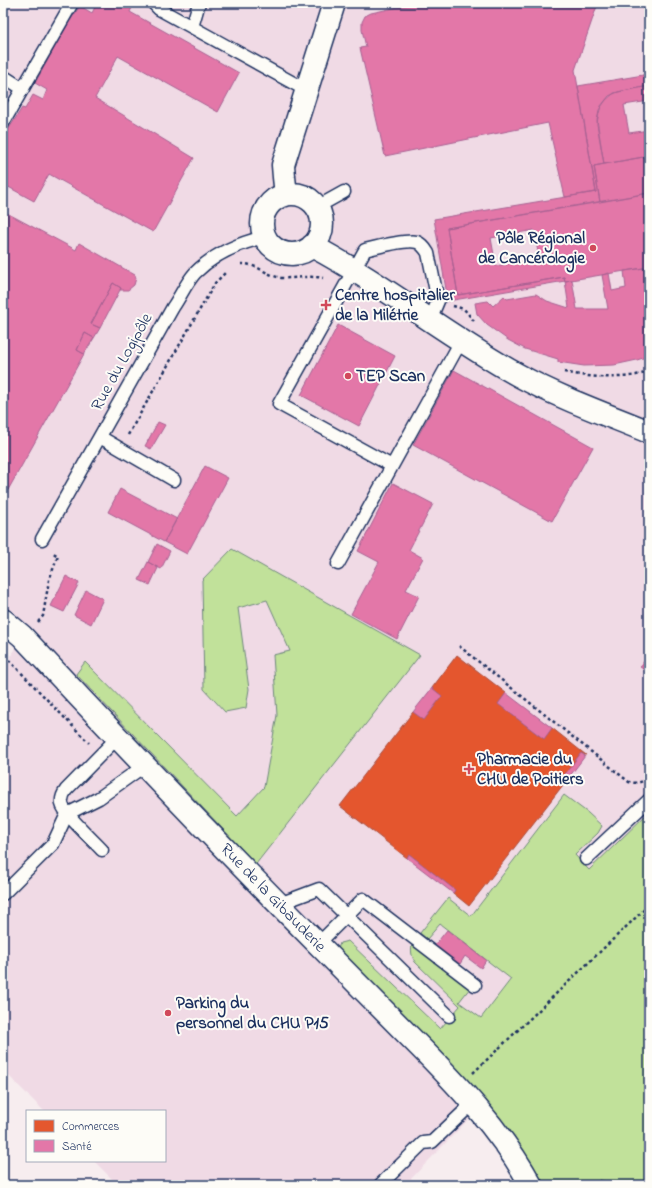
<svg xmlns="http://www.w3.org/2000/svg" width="652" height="1188" font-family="'Indie Flower',sans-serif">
<rect width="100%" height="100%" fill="#f7edef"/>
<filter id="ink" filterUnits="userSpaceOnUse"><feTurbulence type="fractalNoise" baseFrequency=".025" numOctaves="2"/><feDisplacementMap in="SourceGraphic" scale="8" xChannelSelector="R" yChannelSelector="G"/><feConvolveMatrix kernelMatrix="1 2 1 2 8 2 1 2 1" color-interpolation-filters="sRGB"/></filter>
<g filter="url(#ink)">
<path fill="#f0dae5" d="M3,3H649V1185H567L492,1095L405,1185H118L94,1161H165V1111H44L3,1070V672L27,624L3,606Z"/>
<path fill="#c1e19a" stroke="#6e887c" d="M232,549L420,655L256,864L76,674L85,662L237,816L264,787L277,715L273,655L290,651L267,600L238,608L249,689L246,708L225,712L204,689L202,580Z
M564,795L588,813L602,826L598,833L575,855L589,870L649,812V1185H620L599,1180L597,1185H541L491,1109L490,1106L467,1079L465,1080L338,949L340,943L348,941L440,1029L460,1006L415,962C411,955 411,951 412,944L470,988L459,1002L481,1018L511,979L440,924L427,939L420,933L448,898L471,916Z"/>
<path fill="#e4572e" stroke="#a84b3c" d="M457,655L506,693L498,704L544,739L552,728L586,755L581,753L559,782L563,785L469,906L453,893L455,890L409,854L407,858L340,806L413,712L424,720L442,696L432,688Z"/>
<path fill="#e377a8" stroke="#a76192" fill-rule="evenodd" d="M97,3H134L130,12L239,73L218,112L118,56L95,98L194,158L153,232L49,174L34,201L3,184V138L22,108L25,109L33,95L43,100L47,90L35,83L67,25L80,6L92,13Z
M417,3H598L575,70L596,192L565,197L548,123L385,156L360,48L366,47L362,30V22L365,16L371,13Z
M649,74V86L622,91L614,93L606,100L599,110L597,124L604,164L594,166L600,202L447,228L458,295L564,277L565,281L448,301L434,219L596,192L578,86Z
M649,86V101L624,105L629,133L649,130V156L604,164L597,120L601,106L609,96L618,92Z
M649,156V193L600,202L594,166Z
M649,193V267L565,281L564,277L458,295L447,228ZM534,230L539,258L496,266L491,238Z
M3,211L76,250L79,243L135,275L136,278L134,285L128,290H120L121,288L113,283L91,324L100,328L94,338L85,333L77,350L84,354L3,499Z
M644,268L649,293V353H648L649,356L637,360L614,365L584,366L558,362V359L525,349L508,340L487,325L477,314L475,303L488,301L493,306L504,296L507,299L536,294L547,301L569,308L565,281L572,280L577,309H608L602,275L609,273L612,291L626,288L624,271Z
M113,283L121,288L100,328L91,324Z
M338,325L395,356L359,426L301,395Z
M85,333L94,338L84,354L77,350Z
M454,370L593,447L552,521L413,445Z
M158,422L165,425L151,449L145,446Z
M205,466L228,478L187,554L164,542Z
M393,483L433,504L409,550L423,558L406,590L419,596L397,639L351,614L379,562L358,551Z
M120,489L177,519L164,542L108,512Z
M157,544L170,551L161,569L148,562Z
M148,562L158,568L150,585L139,580Z
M66,576L79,583L64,612L51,606Z
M86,590L103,599L91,624L74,615Z
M649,654V673L640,667Z
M432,688L442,696L424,720L413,712Z
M506,693L552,728L544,739L498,704Z
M581,753L585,756L563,785L559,782Z
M409,854L455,890L453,893L407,858Z
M447,930L486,960L481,968L465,956L460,964L435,945Z"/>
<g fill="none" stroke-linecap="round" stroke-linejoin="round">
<defs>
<path id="lane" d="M153,3L159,9L306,90
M192,27L199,3
M3,76L23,89
M3,123L72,3
M317,207L344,192
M100,437L174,480
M392,466L279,404L365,250C377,247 406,239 417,242C422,244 425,248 428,253L438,301L430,320
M42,539L173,307C180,297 186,283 195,273C214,254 239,243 265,237
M338,564L461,341
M102,850C94,841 64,814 62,804C61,798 63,794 66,790L117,738
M586,859L649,800
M3,894L53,844L67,814L99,798L144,766
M279,904L319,889L449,1016
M318,944L363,899L475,985
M380,1185L423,1143L432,1142L473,1103"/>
<path id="street" d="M262 224a30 30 0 1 1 60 0a30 30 0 1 1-60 0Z
M286,195L284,177L283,165L334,3
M312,246C384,284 447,336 518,375C560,398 605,414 649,432"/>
<path id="secondary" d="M3,620L22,636C120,741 219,844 320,946C351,977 382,1009 413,1040C457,1084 501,1130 531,1185"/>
</defs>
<use href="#lane" stroke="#1b2f5e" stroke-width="15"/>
<use href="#street" stroke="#1b2f5e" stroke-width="25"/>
<use href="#secondary" stroke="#1b2f5e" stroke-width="25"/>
<path stroke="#1b2f5e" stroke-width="2.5" stroke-dasharray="3 3" stroke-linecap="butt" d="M241,264C256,263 267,276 282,278C295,279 309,275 323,278
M453,306L464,309L474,321
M564,372C592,378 622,380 649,372
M128,435L215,283L225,273
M38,622L43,616L49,580L58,556L52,552
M459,646L629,782C637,784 642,782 649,778
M7,651L4,655L89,743
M473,1073L649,905"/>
<use href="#lane" stroke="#fdfcf7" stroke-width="12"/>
<use href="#street" stroke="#fdfcf7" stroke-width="22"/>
<use href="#secondary" stroke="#fdfcf7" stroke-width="22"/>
</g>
</g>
<g fill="#d1495b" stroke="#fdfcf7" stroke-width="1.5">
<circle cx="593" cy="248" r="4"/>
<path d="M324 299h4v4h4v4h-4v4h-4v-4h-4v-4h4z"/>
<circle cx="348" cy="376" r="4"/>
<path d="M467 763h4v4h4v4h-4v4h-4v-4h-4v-4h4z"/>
<circle cx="168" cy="1013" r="4"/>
</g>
<g text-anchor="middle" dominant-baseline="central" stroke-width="4" stroke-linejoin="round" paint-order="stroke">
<g font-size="17" font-weight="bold" fill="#1b2f5e" stroke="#fdfcf7" text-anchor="start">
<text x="585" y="238" text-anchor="end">Pôle Régional<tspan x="585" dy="20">de Cancérologie</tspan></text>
<text x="335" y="295">Centre hospitalier<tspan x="335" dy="20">de la Milétrie</tspan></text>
<text x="356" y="376">TEP Scan</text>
<text x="477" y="759">Pharmacie du<tspan x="477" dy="20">CHU de Poitiers</tspan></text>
<text x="176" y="1003">Parking du<tspan x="176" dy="20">personnel du CHU P15</tspan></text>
</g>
<g font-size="17" fill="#1b2f5e" stroke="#fdfcf7">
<text transform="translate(122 362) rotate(-61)">Rue du Logipôle</text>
<text transform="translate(273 898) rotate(46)">Rue de la Gibauderie</text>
</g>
</g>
<rect width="652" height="1188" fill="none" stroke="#fdfcf7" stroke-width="16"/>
<rect x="8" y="8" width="636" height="1172" fill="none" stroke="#1b2f5e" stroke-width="1.5" filter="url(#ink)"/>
<rect x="26" y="1110" width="140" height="52" fill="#fdfcf7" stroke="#a3aaba"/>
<rect x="34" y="1120" width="20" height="12" fill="#e4572e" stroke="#a3aaba"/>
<text x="62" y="1130" font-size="12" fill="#1b2f5e">Commerces</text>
<rect x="34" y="1140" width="20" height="12" fill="#e377a8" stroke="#a3aaba"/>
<text x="62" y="1150" font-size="12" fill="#1b2f5e">Santé</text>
</svg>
